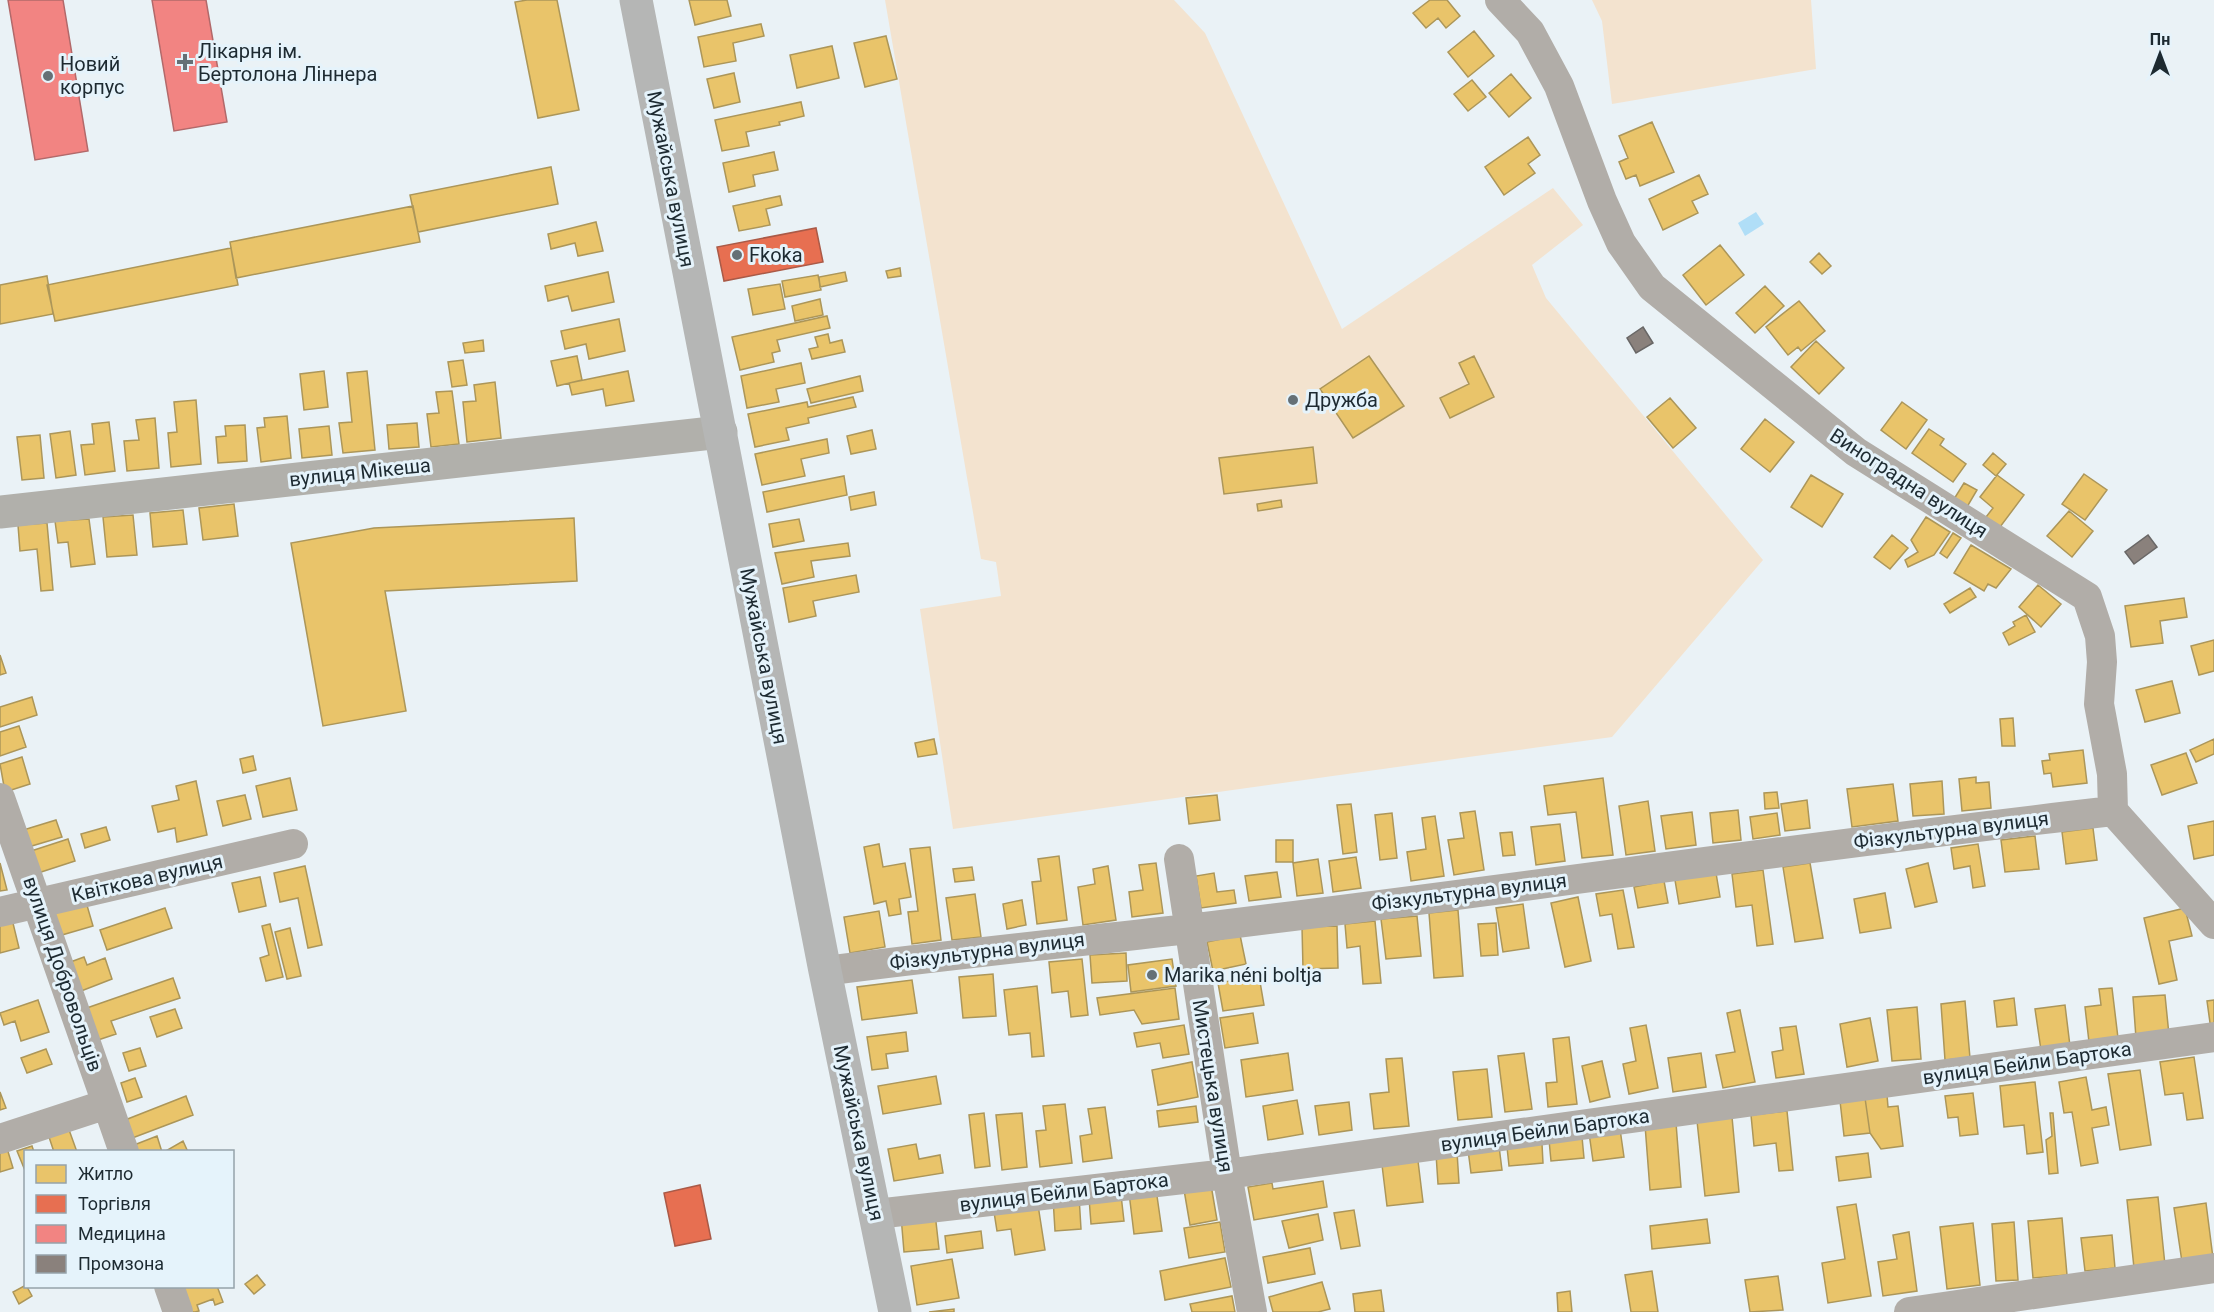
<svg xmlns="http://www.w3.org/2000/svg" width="2214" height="1312" font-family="Roboto,sans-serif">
<rect width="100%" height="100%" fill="#eaf2f6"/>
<path fill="#f3e3cf" d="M885,0H1174L1205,33L1342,329L1553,188L1583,225L1532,265L1546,298L1763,560L1612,737L953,829L920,609L1001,596L996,562L981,559Z
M1592,0H1811L1816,69L1612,104L1602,21Z"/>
<path fill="#b0def7" d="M1756,212L1764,224L1745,236L1738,223Z"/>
<path fill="#e9c46a" stroke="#ac9659" stroke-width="1.5" d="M527,0H557L579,110L538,118L515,2Z
M689,0H727L731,16L695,25Z
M1430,0H1447L1460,16L1446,28L1438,18L1426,28L1413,13Z
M761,24L764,36L733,43L736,61L704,67L698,37Z
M1474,31L1494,56L1468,77L1448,52Z
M886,36L897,79L865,87L854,43Z
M832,46L839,78L797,88L790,55Z
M734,73L740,102L714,108L707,79Z
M1511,74L1531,98L1509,117L1489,93Z
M1472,80L1486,97L1468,111L1454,94Z
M801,102L804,116L779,122L780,125L746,132L749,146L722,151L715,120Z
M1652,122L1674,172L1640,186L1636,175L1626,179L1619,162L1628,158L1619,136Z
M1528,137L1540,155L1528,164L1535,173L1504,195L1485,167Z
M774,152L778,170L753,175L755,186L729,192L723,163Z
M551,167L558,204L418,232L410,195Z
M1699,175L1708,194L1692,201L1698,213L1663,230L1649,199Z
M780,196L782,205L766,209L770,225L739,231L733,206Z
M413,206L420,242L236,278L230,242Z
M596,222L603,251L578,256L575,243L551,249L548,234Z
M1720,245L1744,275L1706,305L1683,275Z
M231,248L238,285L55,321L47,285Z
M1819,253L1831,266L1822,274L1810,262Z
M900,268L901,276L888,278L886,271Z
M608,272L614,302L572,311L568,296L548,301L545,286Z
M845,272L847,281L820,287L819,277Z
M818,275L821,290L785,297L782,281Z
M47,276L53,314L0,324V285Z
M780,284L785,309L753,315L748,289Z
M1765,286L1784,306L1755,333L1736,313Z
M820,299L823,315L795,321L792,306Z
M1799,301L1825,331L1801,351L1798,347L1788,355L1766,327Z
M827,316L830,328L777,340L780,351L772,353L774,362L740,370L732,337Z
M619,319L625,351L589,359L586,344L565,349L561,331Z
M828,334L830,343L842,340L845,352L812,359L809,349L818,347L815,337Z
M483,340L484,351L465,353L463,343Z
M1816,341L1844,368L1819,394L1791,367Z
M577,356L582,380L557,386L551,361Z
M1369,356L1404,406L1353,438L1320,389Z
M1474,356L1494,397L1450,418L1440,398L1469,384L1459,363Z
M463,360L467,385L452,387L448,362Z
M801,363L805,383L776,389L779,402L747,408L741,376Z
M324,371L328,407L304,410L300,374Z
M367,371L375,450L343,453L339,423L352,422L347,373Z
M628,371L634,401L606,406L603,389L572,395L569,383Z
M860,376L863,391L811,403L807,389Z
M495,382L501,438L467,442L463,402L476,401L474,385Z
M452,391L459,444L431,447L427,414L439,413L436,392Z
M853,397L856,407L808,418L809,423L786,428L789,440L755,447L748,414L807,402L808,407Z
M1670,398L1696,428L1673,448L1647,417Z
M196,400L201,464L171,467L168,433L177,432L174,402Z
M1902,402L1927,420L1906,449L1881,430Z
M287,416L291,458L261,462L257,428L265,427L264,418Z
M155,418L159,468L127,471L124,441L139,440L136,420Z
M1765,419L1794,442L1770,472L1741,449Z
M109,422L115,471L85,475L81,445L94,444L92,424Z
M417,423L419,447L389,449L387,425Z
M245,425L247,461L218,463L216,437L226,436L225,426Z
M329,426L332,455L302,458L299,429Z
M1929,429L1944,439L1940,445L1966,464L1953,482L1912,453Z
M872,430L876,449L851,454L847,436Z
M70,431L76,475L56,478L50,434Z
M40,435L44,478L22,480L17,437Z
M827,439L829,453L801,459L805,476L762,485L755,454Z
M1313,447L1317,483L1224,494L1219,458Z
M1993,453L2006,464L1996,476L1983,465Z
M2084,474L2107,490L2085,520L2062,504Z
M1811,475L1843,494L1822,527L1791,507Z
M1997,475L2024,495L2000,527L1986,517L1993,508L1980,497Z
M844,476L847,495L767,512L763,492Z
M1964,483L1977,490L1967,507L1954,499Z
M874,492L876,505L851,510L849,497Z
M1281,500L1282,507L1258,511L1257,504Z
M234,504L238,536L203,540L199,508Z
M183,510L187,544L153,547L150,513Z
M2069,511L2093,531L2072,557L2047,536Z
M133,515L137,555L107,557L103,517Z
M1926,517L1950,532L1934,555L1908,567L1905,560L1918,552L1911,540Z
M574,518L577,581L385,591L406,711L323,726L291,543L374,528Z
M89,519L95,564L71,567L68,542L58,543L55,521Z
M799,519L804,541L773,547L769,524Z
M47,523L53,590L41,591L37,549L20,551L18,525Z
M1953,533L1961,538L1947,558L1940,553Z
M1892,535L1908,548L1890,569L1874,557Z
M848,543L850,556L811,561L814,577L782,584L775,553Z
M1971,545L2011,569L1996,588L1988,584L1984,591L1954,573Z
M856,575L859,592L813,601L816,616L789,622L783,588Z
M2038,585L2061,604L2041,627L2019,607Z
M1970,588L1976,597L1950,613L1944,604Z
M2184,598L2187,617L2160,621L2163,643L2131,647L2125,606Z
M2026,615L2035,632L2009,645L2003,633L2015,626L2013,622Z
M2214,640V671L2199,675L2191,646Z
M0,655L6,673L0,675Z
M2172,681L2180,713L2145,722L2136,690Z
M32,697L37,715L0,727V707Z
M2013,718L2015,746H2002L2000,719Z
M19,726L26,747L0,756V732Z
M934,739L937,754L918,757L915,743Z
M2214,739V754L2196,762L2190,750Z
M2083,750L2087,783L2053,787L2051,773L2044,774L2042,761L2050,760L2049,754Z
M2186,753L2197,783L2162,795L2151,765Z
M253,756L256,770L243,773L240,759Z
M22,757L30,784L5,792L0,764Z
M1976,777V783L1989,782L1991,808L1962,811L1959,779Z
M290,778L297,810L263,817L256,786Z
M1603,778L1613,855L1582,858L1576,812L1548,815L1544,786Z
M196,781L207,835L177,842L175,828L158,832L152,806L179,800L176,786Z
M1942,781L1944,814L1913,816L1910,784Z
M1893,784L1898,821L1852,827L1847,789Z
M1777,792L1779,808L1765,809L1764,793Z
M245,795L251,819L223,826L217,801Z
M1217,795L1220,820L1189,824L1186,798Z
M1807,800L1810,828L1785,831L1781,804Z
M1648,801L1655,851L1626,855L1619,806Z
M1351,804L1357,852L1343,854L1337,805Z
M1738,810L1741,840L1713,843L1710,813Z
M1475,811L1484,870L1454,875L1448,840L1464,838L1460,813Z
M1692,812L1696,845L1666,849L1661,816Z
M1392,813L1397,858L1380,860L1375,815Z
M1777,813L1780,835L1753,839L1750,817Z
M1435,816L1444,876L1411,881L1407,852L1426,849L1422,818Z
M56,820L62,837L25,848L20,831Z
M2214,821V855L2194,859L2188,826Z
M1560,824L1565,861L1536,865L1531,827Z
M106,827L110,840L85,848L81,834Z
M2093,828L2097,860L2066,864L2062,832Z
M1512,832L1515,855L1503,856L1500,833Z
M2035,836L2039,869L2005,872L2001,840Z
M68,839L75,861L35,874L28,852Z
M1276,840H1293V862H1276Z
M879,844L883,867L905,863L911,897L899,899L901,914L889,916L886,901L874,904L864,847Z
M1978,844L1985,886L1973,888L1970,866L1954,869L1951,848Z
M930,847L941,940L912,944L908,912L918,911L910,849Z
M1059,856L1067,920L1037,924L1032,882L1041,881L1038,859Z
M1356,857L1361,888L1333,892L1329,861Z
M1318,859L1323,893L1297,896L1293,863Z
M0,863L7,890L0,891Z
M1156,863L1163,913L1132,917L1129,892L1143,890L1139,865Z
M1810,863L1823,938L1795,942L1783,867Z
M1928,863L1937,902L1915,907L1906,869Z
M305,866L322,945L308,948L298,898L280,902L274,873Z
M1108,866L1116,920L1083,925L1078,887L1095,884L1093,869Z
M972,867L974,880L955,882L953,869Z
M1763,870L1773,944L1757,946L1752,905L1736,907L1732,874Z
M1277,872L1281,897L1249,901L1245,876Z
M1214,873L1217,892L1234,890L1236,903L1201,908L1196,876Z
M1716,873L1720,897L1679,904L1675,880Z
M260,877L266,906L239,912L232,883Z
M1664,881L1668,903L1638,908L1634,887Z
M1623,890L1634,947L1618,949L1612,914L1600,916L1596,894Z
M1885,893L1891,928L1860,933L1854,899Z
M975,894L981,937L952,940L946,898Z
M1578,897L1591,961L1565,967L1551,903Z
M1022,900L1026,925L1007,929L1003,904Z
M86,902L93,926L55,937L48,914Z
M1523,904L1529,948L1503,952L1496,908Z
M165,908L172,928L107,950L100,930Z
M2185,908L2192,936L2169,941L2177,980L2159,984L2144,918Z
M1458,910L1463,976L1434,978L1429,913Z
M879,911L885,947L850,953L844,917Z
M1417,916L1421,956L1386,959L1381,919Z
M12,919L19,948L0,953V922Z
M1375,921L1381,983L1363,984L1360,946L1347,948L1345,924Z
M1496,923L1498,955L1481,956L1478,924Z
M270,924L283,977L266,981L260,958L269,955L262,926Z
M1337,926L1338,968L1303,969L1302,927Z
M290,928L301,976L287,979L275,932Z
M1240,935L1246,964L1213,971L1207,942Z
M1126,953L1127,981L1092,983L1090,955Z
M84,957L87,965L105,958L112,979L76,993L65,964Z
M1082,959L1088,1015L1071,1017L1068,991L1052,993L1049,962Z
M1172,959L1176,986L1131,992L1128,965Z
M993,974L996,1016L963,1018L959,977Z
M1259,976L1264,1005L1223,1011L1218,983Z
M173,978L180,998L111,1021L116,1034L92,1042L81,1010Z
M912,980L917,1013L862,1020L857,987Z
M1037,986L1044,1056L1032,1057L1030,1033L1009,1035L1004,990Z
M1175,988L1179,1019L1142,1024L1134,1010L1100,1015L1097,998Z
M2112,988L2118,1038L2089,1042L2085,1007L2101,1005L2099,989Z
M2165,995L2169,1035L2136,1038L2133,997Z
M2014,998L2017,1025L1997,1027L1994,1001Z
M38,1000L49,1032L21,1041L15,1021L4,1025L0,1013Z
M2214,1000V1030H2211L2207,1001Z
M1965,1001L1970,1058L1945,1060L1941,1004Z
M2065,1005L2070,1046L2041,1050L2035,1009Z
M1917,1007L1921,1059L1892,1061L1887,1010Z
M175,1009L182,1028L157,1037L150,1017Z
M1740,1010L1755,1082L1723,1088L1716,1055L1735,1052L1727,1013Z
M1253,1013L1258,1043L1225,1048L1220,1018Z
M1870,1018L1878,1061L1847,1067L1840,1024Z
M1184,1025L1189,1054L1163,1058L1160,1043L1137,1047L1134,1033Z
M1646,1025L1658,1088L1629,1094L1623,1064L1636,1061L1630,1028Z
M1796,1026L1804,1074L1776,1078L1772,1052L1783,1050L1780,1028Z
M906,1032L908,1051L886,1054L888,1068L872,1070L867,1037Z
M1569,1037L1577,1104L1548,1107L1546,1083L1557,1082L1553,1039Z
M140,1048L146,1066L129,1071L123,1053Z
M46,1049L52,1064L27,1073L21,1058Z
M1288,1053L1293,1090L1246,1097L1241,1060Z
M1524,1053L1532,1109L1505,1112L1498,1056Z
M1701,1053L1706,1087L1673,1092L1668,1058Z
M2194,1057L2203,1118L2187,1120L2183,1093L2165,1095L2160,1062Z
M1402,1058L1409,1126L1374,1129L1370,1094L1389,1092L1386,1059Z
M1602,1061L1610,1097L1590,1102L1582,1066Z
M1192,1062L1198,1097L1158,1105L1152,1070Z
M1487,1069L1492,1117L1458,1120L1453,1072Z
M2140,1070L2151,1145L2120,1150L2108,1074Z
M936,1076L941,1104L883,1114L878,1086Z
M2086,1077L2092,1110L2106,1107L2109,1125L2092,1128L2098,1163L2081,1166L2072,1112L2064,1113L2059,1082Z
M135,1078L142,1097L127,1102L121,1083Z
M2035,1082L2043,1152L2027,1154L2024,1125L2004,1127L2000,1086Z
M0,1092L6,1108L0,1110Z
M1973,1093L1978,1134L1960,1136L1958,1117L1948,1118L1945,1096Z
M1887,1095L1888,1107L1898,1106L1903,1146L1881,1149L1870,1133L1865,1098Z
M186,1096L193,1115L127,1140L120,1122Z
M1865,1098L1870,1133L1844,1136L1840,1101Z
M1297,1100L1303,1134L1268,1140L1263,1106Z
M1349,1102L1352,1130L1319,1135L1315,1106Z
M1065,1104L1072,1163L1040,1167L1036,1131L1046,1130L1043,1106Z
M1196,1106L1198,1122L1159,1127L1157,1111Z
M1105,1107L1112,1158L1083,1162L1080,1136L1092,1134L1088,1109Z
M1787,1111L1793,1170L1779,1171L1776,1143L1754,1146L1751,1115Z
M984,1113L990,1166L975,1168L969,1115Z
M1022,1113L1027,1167L1002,1170L996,1115Z
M2050,1113H2053L2058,1173L2049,1174L2046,1140L2052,1136Z
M1732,1117L1739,1192L1705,1196L1697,1121Z
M1676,1123L1681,1187L1650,1190L1645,1125Z
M68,1127L77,1152H54L48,1134Z
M1620,1129L1624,1157L1593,1161L1589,1133Z
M157,1136L162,1152H131L129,1147Z
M1582,1137L1584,1158L1551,1161L1549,1140Z
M183,1141L188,1152H164Z
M916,1144L919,1159L940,1155L943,1173L894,1181L888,1149Z
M1542,1144L1543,1163L1509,1166L1507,1147Z
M6,1145L13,1168L0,1172V1147Z
M32,1146L34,1152H26V1173L17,1151Z
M1499,1146L1502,1170L1471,1173L1468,1150Z
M1457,1152L1459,1183L1438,1184L1436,1154Z
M1868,1153L1871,1177L1839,1181L1836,1157Z
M1418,1161L1423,1202L1387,1206L1382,1165Z
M1210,1179L1217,1220L1190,1225L1183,1184Z
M1323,1181L1327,1207L1254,1220L1248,1187L1272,1183L1273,1189Z
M1156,1189L1162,1231L1134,1234L1129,1193Z
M1121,1195L1124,1221L1091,1224L1089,1198Z
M1079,1196L1081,1229L1055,1231L1053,1198Z
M2158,1197L2165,1265L2134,1268L2127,1200Z
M2206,1203L2213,1258L2182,1262L2174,1208Z
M1856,1204L1871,1296L1828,1303L1822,1263L1845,1259L1837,1207Z
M1038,1205L1045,1250L1015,1255L1011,1229L997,1231L994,1212Z
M1354,1210L1360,1246L1341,1249L1334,1213Z
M935,1213L939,1249L904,1252L901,1216Z
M1318,1214L1323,1240L1289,1248L1282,1221Z
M2062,1218L2067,1275L2033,1278L2028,1221Z
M1707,1219L1710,1243L1652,1249L1650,1226Z
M1220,1222L1225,1252L1189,1258L1184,1228Z
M2014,1222L2018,1280L1996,1281L1992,1224Z
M1973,1223L1980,1285L1947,1289L1940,1227Z
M981,1231L983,1248L947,1253L945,1236Z
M1909,1232L1917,1291L1883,1296L1878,1262L1897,1259L1893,1235Z
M2112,1235L2115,1268L2085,1271L2081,1238Z
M1310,1248L1315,1274L1268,1283L1263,1257Z
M1225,1258L1231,1287L1165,1300L1160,1271Z
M952,1259L959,1298L917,1305L911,1266Z
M1652,1271L1658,1312H1631L1625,1275Z
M257,1275L265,1285L254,1294L245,1284Z
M1778,1276L1783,1310L1750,1312L1745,1280Z
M1322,1282L1330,1309L1318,1312H1273L1269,1297Z
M26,1285L32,1296L19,1304L13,1292Z
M217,1286L223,1302L215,1305L213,1299L197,1305L199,1311L195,1312H186L177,1287Z
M1381,1290L1384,1312H1355L1353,1294Z
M1570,1291L1572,1312H1558L1557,1293Z
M1232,1296L1235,1312H1192L1190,1304Z
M954,1309V1312H929Z"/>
<path fill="#e76f51" stroke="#aa5a47" stroke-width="1.5" d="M816,228L823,262L724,281L717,247Z
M700,1185L711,1239L675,1246L664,1193Z"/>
<path fill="#f28482" stroke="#b2696a" stroke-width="1.5" d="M8,0H63L88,151L35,160Z
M152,0H206L227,122L174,131Z"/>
<path fill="#8a817c" stroke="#696766" stroke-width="1.5" d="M1643,327L1653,343L1636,353L1627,338Z
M2148,535L2157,547L2134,564L2125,552Z"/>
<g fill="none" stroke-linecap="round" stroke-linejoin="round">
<path stroke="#b1ada8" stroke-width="30" d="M1500,0L1530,32L1559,86L1602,201L1621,243L1652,287L1856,452L2087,597L2100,636L2102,662L2099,704L2112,774L2113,811L2214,924
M0,798L124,1152
M1179,859L1227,1174L1252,1312
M0,912L293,844
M825,971C946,955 1067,943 1188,929C1497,892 1804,846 2113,811
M0,1139L107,1104
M876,1214L1227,1174L2214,1037
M169,1286L178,1312
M1909,1312L2214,1268"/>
<path stroke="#b1b0ab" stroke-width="33" d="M0,512L721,432"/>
<path stroke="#b5b6b5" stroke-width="33" d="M636,0L825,971L895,1312"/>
</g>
<g fill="#657076" stroke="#e5f3fb" stroke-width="2">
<path d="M182 53h6v6h6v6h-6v6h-6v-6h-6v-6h6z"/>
<circle cx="48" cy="76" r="6"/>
<circle cx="737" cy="255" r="6"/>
<circle cx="1293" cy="400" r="6"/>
<circle cx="1152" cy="975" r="6"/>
</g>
<g text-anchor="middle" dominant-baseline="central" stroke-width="6" stroke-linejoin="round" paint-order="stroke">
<g font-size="20" fill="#1d2a31" stroke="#e5f3fb" text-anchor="start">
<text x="198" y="51">Лікарня ім.<tspan x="198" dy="23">Бертолона Ліннера</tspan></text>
<text x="60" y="64">Новий<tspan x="60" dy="23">корпус</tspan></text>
<text x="749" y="255">Fkoka</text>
<text x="1305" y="400">Дружба</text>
<text x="1164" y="975">Marika néni boltja</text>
</g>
<g font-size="20" fill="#1d2a31" stroke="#e5f3fb">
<text transform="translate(671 179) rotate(79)">Мужайська вулиця</text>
<text transform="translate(360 472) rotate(-6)">вулиця Мікеша</text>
<text transform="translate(1909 483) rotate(33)">Виноградна вулиця</text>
<text transform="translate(764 656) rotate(79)">Мужайська вулиця</text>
<text transform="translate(1951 830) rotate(-7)">Фізкультурна вулиця</text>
<text transform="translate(147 878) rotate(-13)">Квіткова вулиця</text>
<text transform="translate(1469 892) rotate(-7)">Фізкультурна вулиця</text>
<text transform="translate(987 951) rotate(-7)">Фізкультурна вулиця</text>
<text transform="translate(63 974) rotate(71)">вулиця Добровольців</text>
<text transform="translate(2027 1063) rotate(-8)">вулиця Бейли Бартока</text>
<text transform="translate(1213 1086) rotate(81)">Мистецька вулиця</text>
<text transform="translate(1545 1130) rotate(-8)">вулиця Бейли Бартока</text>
<text transform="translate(859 1133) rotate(78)">Мужайська вулиця</text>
<text transform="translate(1064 1192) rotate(-7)">вулиця Бейли Бартока</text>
</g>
</g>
<rect x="24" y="1150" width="210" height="138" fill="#e5f3fb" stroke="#95a3aa" stroke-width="1.5"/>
<rect x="36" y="1165" width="30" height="18" fill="#e9c46a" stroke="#95a3aa" stroke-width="1.5"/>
<text x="78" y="1180" font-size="18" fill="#1d2a31">Житло</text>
<rect x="36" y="1195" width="30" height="18" fill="#e76f51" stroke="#95a3aa" stroke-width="1.5"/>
<text x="78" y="1210" font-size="18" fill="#1d2a31">Торгівля</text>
<rect x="36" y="1225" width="30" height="18" fill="#f28482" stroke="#95a3aa" stroke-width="1.5"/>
<text x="78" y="1240" font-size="18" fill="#1d2a31">Медицина</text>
<rect x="36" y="1255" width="30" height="18" fill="#8a817c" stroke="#95a3aa" stroke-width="1.5"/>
<text x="78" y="1270" font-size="18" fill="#1d2a31">Промзона</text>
<g transform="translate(2160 54)" stroke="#e5f3fb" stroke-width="4.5" paint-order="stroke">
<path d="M0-4.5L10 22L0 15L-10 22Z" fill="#1d2a31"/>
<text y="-9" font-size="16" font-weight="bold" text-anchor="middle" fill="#1d2a31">Пн</text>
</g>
</svg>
